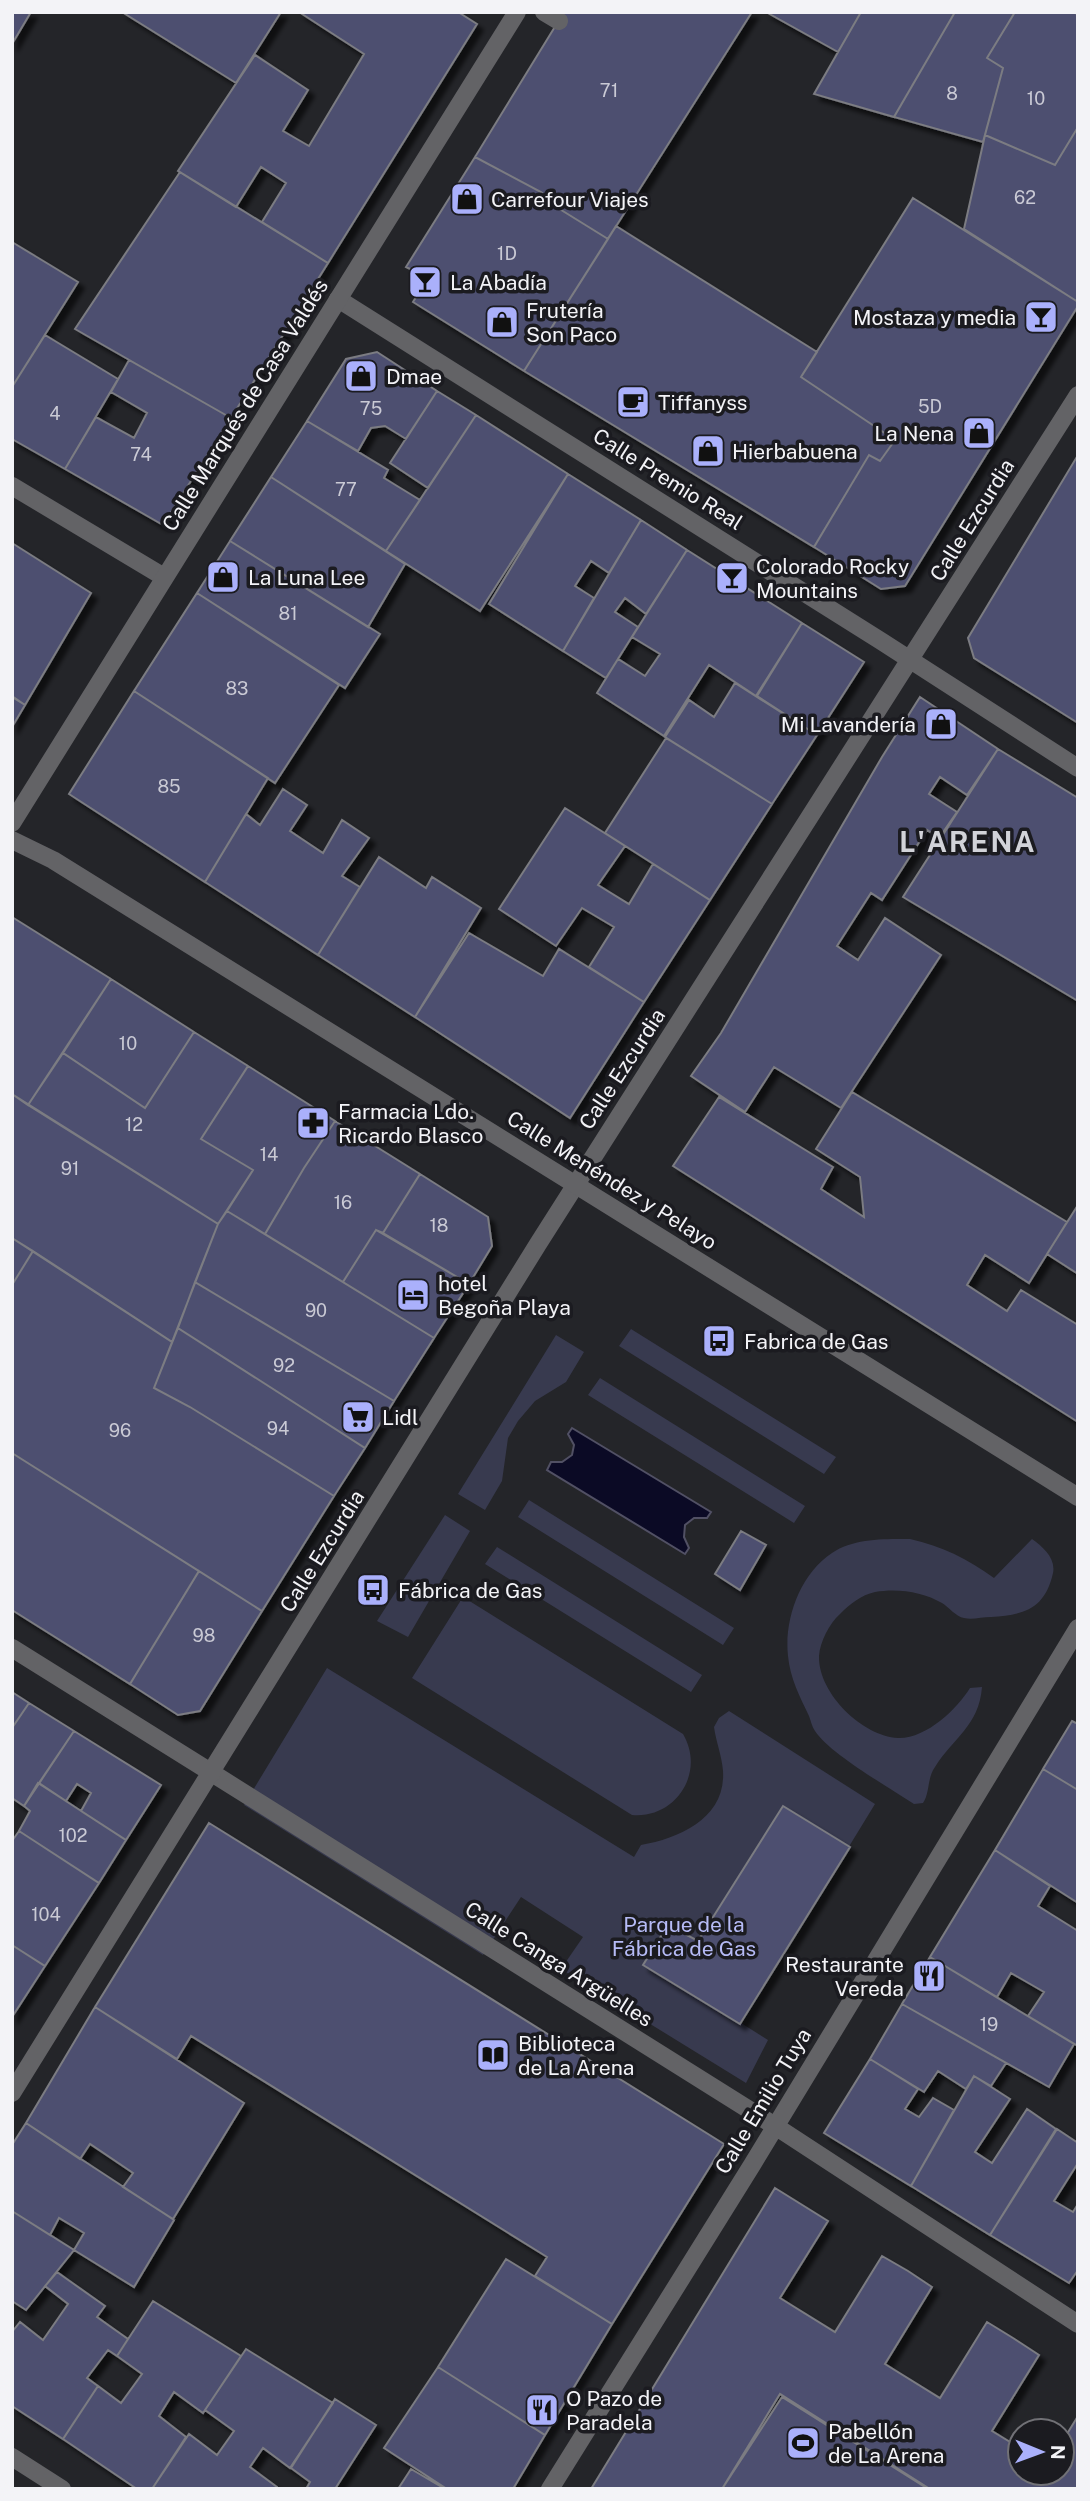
<svg xmlns="http://www.w3.org/2000/svg" width="1090" height="2501" font-family="'Public Sans',sans-serif">
<defs>
<filter id="shadow"><feDropShadow dx="6" dy="6" stdDeviation="2" flood-color="#0009"/></filter>
</defs>
<rect width="100%" height="100%" fill="#242529"/>
<path fill="#383a4f" d="M631,1329L836,1457L824,1474L619,1346Z
M556,1335L584,1352L566,1382L535,1401L518,1421L508,1438L502,1481L485,1510L458,1494Z
M600,1378L805,1506L794,1523L588,1395Z
M529,1500L734,1628L723,1645L518,1517Z
M445,1515L470,1531L408,1637L377,1621Z
M910,1539C942,1546 968,1559 994,1578L1032,1539C1043,1547 1056,1558 1053,1573C1045,1609 1024,1615 991,1617C982,1617 972,1620 964,1618C956,1617 949,1607 942,1603C923,1592 898,1588 875,1592C861,1595 850,1604 840,1614C829,1624 820,1642 819,1656C818,1693 862,1736 898,1738C926,1739 957,1709 970,1688L982,1687C979,1726 953,1738 935,1767C927,1778 930,1793 923,1803L914,1804C890,1788 830,1754 815,1731C812,1727 811,1721 809,1716C800,1697 790,1678 788,1656C784,1619 800,1574 832,1553C854,1538 885,1539 910,1539Z
M497,1547L702,1675L691,1692L485,1564Z
M463,1597L683,1734C706,1773 675,1819 632,1815L412,1678Z
M327,1668L634,1857L641,1845C681,1838 726,1817 723,1771C722,1756 716,1742 714,1727L719,1718L729,1711L875,1804L741,2023L768,2040L746,2083L561,1969L583,1937L521,1897L483,1955L244,1805Z"/>
<path fill="#0b0a25" stroke="#515064" stroke-width="2" d="M572,1428L711,1512L707,1518H694L685,1525L684,1537L689,1548L685,1554L547,1470L551,1462H562L572,1455L574,1445L568,1434Z"/>
<path fill="#4d4f70" stroke="#7b7c82" stroke-width="2" filter="url(#shadow)" d="M12,12H31L12,44Z
M122,12H281L236,83Z
M299,12H458L477,24L328,263L262,222L286,183L261,167L236,207L178,171L255,55L308,90L283,131L309,146L364,54Z
M564,12H752L608,239L558,208L541,192L475,157Z
M766,12H861L838,52Z
M861,12H955L894,117L814,94Z
M955,12H1015L987,58L1003,68L983,142L894,117Z
M1015,12H1074L1078,15V127L1055,165L985,135L1003,68L987,58Z
M1078,127V302L964,229L985,135L1055,165Z
M475,157L541,192L558,208L608,239L524,371L413,302L428,278L406,267Z
M180,172L328,263L231,418L75,329Z
M913,198L1078,302V306L905,586L881,589L814,547L869,455L880,461L895,440L801,377Z
M616,226L817,352L801,377L895,440L880,461L869,455L814,547L524,371Z
M12,242L78,282L12,387Z
M45,335L118,379L65,469L12,439V387Z
M377,352L437,391L406,439L385,426L371,428L358,451L307,421L346,359Z
M129,360L231,418L163,525L65,469L96,417L134,438L147,413L111,392Z
M437,391L476,415L428,488L390,463Z
M476,415L568,474L480,611L386,551Z
M307,421L388,470L384,478L420,500L386,551L271,477Z
M1078,455V723L974,658L968,638Z
M568,474L641,520L609,573L591,561L575,586L594,598L563,651L489,604Z
M271,477L405,564L368,627L230,541Z
M641,520L687,550L646,614L625,598L615,612L638,627L606,678L563,651Z
M230,541L380,634L345,688L197,593Z
M12,543L91,593L25,705L12,696Z
M687,550L802,623L756,696L709,665L664,736L597,693L618,659L645,676L660,654L632,637Z
M197,593L339,685L275,783L134,691Z
M802,623L864,662L817,735L757,696Z
M735,683L817,735L772,804L665,737L689,700L714,717Z
M134,691L268,778L205,882L69,794Z
M12,697L25,705L12,727Z
M920,697L998,749L967,795L940,777L929,794L957,812L939,838L927,830L882,900L871,893L837,946L858,960L885,918L941,955L841,1108L774,1067L745,1112L691,1076L721,1033L882,757Z
M666,738L772,804L710,900L605,833Z
M998,749L1078,798V1001L903,897Z
M283,789L307,805L290,831L323,853L342,820L369,838L342,876L360,887L318,955L205,882L246,814L260,825Z
M565,808L625,846L598,885L629,904L653,864L710,900L644,1002L589,967L614,927L582,908L556,946L499,909Z
M379,857L426,888L432,877L481,908L415,1017L318,955Z
M12,917L111,979L28,1105L12,1094Z
M469,933L543,976L559,949L644,1002L570,1118L415,1017Z
M111,979L194,1032L145,1108L63,1053Z
M194,1032L248,1066L201,1139L253,1170L218,1224L28,1105L63,1053L145,1108Z
M248,1066L335,1121L304,1168L265,1234L227,1211L253,1170L201,1139Z
M852,1092L1067,1222L1029,1283L985,1255L967,1285L1007,1311L1021,1290L1078,1325V1422L673,1166L719,1097L833,1167L821,1189L864,1217L860,1177L816,1149Z
M12,1094L218,1224L172,1342L12,1238Z
M335,1121L420,1174L383,1233L376,1230L343,1282L265,1234L304,1168Z
M420,1174L488,1217L492,1246L469,1284L383,1233Z
M1078,1205V1274L1047,1254Z
M227,1211L434,1338L394,1401L195,1282L218,1224Z
M376,1230L469,1284L434,1338L343,1282Z
M12,1238L33,1251L12,1285Z
M33,1251L172,1342L154,1388L190,1407L334,1496L262,1611L12,1453V1285Z
M195,1282L394,1401L365,1448L178,1328Z
M178,1328L365,1448L334,1496L190,1407L154,1388Z
M12,1453L199,1571L130,1684L12,1610Z
M741,1531L766,1545L740,1590L715,1574Z
M199,1571L262,1611L200,1711L178,1715L130,1684Z
M12,1692L29,1703L12,1728Z
M29,1703L74,1731L24,1806L12,1798V1728Z
M1072,1721L1078,1724V1790L1043,1769Z
M74,1731L161,1785L126,1840L81,1811L91,1793L77,1784L66,1801L39,1783Z
M1043,1769L1078,1790V1903L995,1850Z
M38,1783L126,1840L99,1883L19,1831L30,1811L24,1806Z
M783,1806L850,1847L740,2024L643,1965L668,1925L698,1941Z
M209,1823L724,2144L612,2324L535,2276L547,2257L191,2036L177,2059L95,2007Z
M19,1831L99,1883L45,1966L12,1945V1841Z
M995,1850L1050,1886L1038,1906L1078,1931V2046L1028,2016L1044,1992L1011,1973L997,1997L930,1957Z
M12,1945L45,1966L12,2017Z
M930,1957L1074,2044L1049,2087L902,2004Z
M902,2004L1006,2063L991,2086L974,2076L966,2089L938,2071L924,2092L870,2059Z
M95,2007L244,2103L173,2219L123,2187L133,2173L90,2144L80,2159L26,2123Z
M870,2059L918,2089L905,2109L919,2117L933,2098L954,2110L911,2186L824,2133Z
M974,2076L1010,2099L975,2152L992,2163L1027,2109L1056,2129L990,2235L911,2186Z
M26,2123L174,2220L134,2287L74,2250L84,2233L59,2218L50,2235L12,2211V2145Z
M1057,2129L1078,2143V2163L1054,2201L1073,2212L1078,2204V2270L1069,2283L990,2235Z
M775,2188L828,2221L780,2298L835,2332L882,2256L908,2271L932,2287L885,2364L940,2398L987,2322L1013,2338L1039,2355L992,2431L1020,2448V2473H1062V2442L1078,2416V2489H930L780,2394L722,2489H591Z
M12,2211L74,2250L26,2310L12,2301Z
M506,2259L612,2324L545,2435L438,2367Z
M57,2272L105,2306L97,2317L128,2339L117,2356L108,2350L87,2378L98,2386L63,2439L12,2406V2332L20,2322L43,2340L68,2304L45,2286Z
M153,2301L241,2356L203,2413L174,2392L159,2416L186,2437L152,2489H137L63,2439L98,2386L121,2403L142,2374L117,2356Z
M246,2349L333,2403L290,2468L263,2448L250,2467L277,2487V2489H152L189,2434L217,2455L234,2431L205,2410Z
M438,2367L545,2435L513,2489H447L384,2448Z
M782,2397L928,2489H722Z
M335,2399L376,2425L335,2489H306L310,2482L291,2468Z
M411,2469L445,2489H398Z"/>
<g fill="none" stroke-linecap="round" stroke-linejoin="round">
<path stroke="#636366" stroke-width="18" d="M544,12L559,21"/>
<path stroke="#636366" stroke-width="18" d="M212,1773L775,2126"/>
<path stroke="#636366" stroke-width="18" d="M338,299L881,641L1078,768
M12,486L164,577
M12,1648L212,1773
M12,2093L538,1244L1078,395
M775,2126L1078,2324
M12,2457L62,2489
M550,2489L752,2165L1078,1628"/>
<path stroke="#636366" stroke-width="18" d="M12,823L517,12
M12,840L53,860L1078,1497"/>
</g>
<defs>
<symbol id="shop-square" viewBox="-11 -11 22 22"><rect x="-9" y="-9" width="18" height="18" rx="4" fill="#aab0fb" stroke="#1b1b20"/><path d="M-5-2.5h2.3a2.7 3.5 0 0 1 5.4 0H5L5.5 6h-11ZM-1.5-2.5h3a1.5 2.3 0 0 0-3 0Z" fill="#111"/></symbol>
<symbol id="bar-square" viewBox="-11 -11 22 22"><rect x="-9" y="-9" width="18" height="18" rx="4" fill="#aab0fb" stroke="#1b1b20"/><path d="M-6-5H6L.8 .8V4.5H3.5V6h-7V4.5H-.8V.8Z" fill="#111"/></symbol>
<symbol id="cafe-square" viewBox="-11 -11 22 22"><rect x="-9" y="-9" width="18" height="18" rx="4" fill="#aab0fb" stroke="#1b1b20"/><path d="M-5.5-4.5H6V0H3Q3 3.5 0 3.5H-2.5Q-5.5 3.5-5.5 0ZM3-3.2v2h1.7v-2ZM-6 4.5H4V6H-6Z" fill="#111"/></symbol>
<symbol id="pharmacy-square" viewBox="-11 -11 22 22"><rect x="-9" y="-9" width="18" height="18" rx="4" fill="#aab0fb" stroke="#1b1b20"/><path d="M-2-6h4v4h4v4h-4v4h-4v-4h-4v-4h4Z" fill="#111"/></symbol>
<symbol id="hotel-square" viewBox="-11 -11 22 22"><rect x="-9" y="-9" width="18" height="18" rx="4" fill="#aab0fb" stroke="#1b1b20"/><path d="M-6-4.5h1.5V1H6V5H4.5V3h-9V5H-6ZM-4 0a1.8 1.8 0 1 1 3.6 0ZM.5 0V-2.5h3Q6-2.5 6 0Z" fill="#111"/></symbol>
<symbol id="bus-square" viewBox="-11 -11 22 22"><rect x="-9" y="-9" width="18" height="18" rx="4" fill="#aab0fb" stroke="#1b1b20"/><path d="M-5-6H5V4H4V6H2V4H-2V6H-4V4H-5ZM-3.5-4V0h7V-4ZM-3.5 1.2v1.5H-2V1.2ZM2 1.2v1.5H3.5V1.2Z" fill="#111"/></symbol>
<symbol id="supermarket-square" viewBox="-11 -11 22 22"><rect x="-9" y="-9" width="18" height="18" rx="4" fill="#aab0fb" stroke="#1b1b20"/><path d="M-6-5.5h2.5l.6 2H6L4.5 2H-2.5L-4.4-4H-6ZM-1.5 3.2a1.3 1.3 0 1 0 .1 0ZM3 3.2a1.3 1.3 0 1 0 .1 0Z" fill="#111"/></symbol>
<symbol id="restaurant-square" viewBox="-11 -11 22 22"><rect x="-9" y="-9" width="18" height="18" rx="4" fill="#aab0fb" stroke="#1b1b20"/><path d="M-5-6h1v4h1v-4h1v4h1v-4h1v5L-1.5 .5V6h-2V.5L-5-1ZM5-6V6H3V1.5H1.5Q1.5-4 5-6Z" fill="#111"/></symbol>
<symbol id="library-square" viewBox="-11 -11 22 22"><rect x="-9" y="-9" width="18" height="18" rx="4" fill="#aab0fb" stroke="#1b1b20"/><path d="M-6-4Q-3-5.5-.7-3.5V5Q-3 3-6 4ZM6-4Q3-5.5 .7-3.5V5Q3 3 6 4Z" fill="#111"/></symbol>
<symbol id="stadium-square" viewBox="-11 -11 22 22"><rect x="-9" y="-9" width="18" height="18" rx="4" fill="#aab0fb" stroke="#1b1b20"/><path d="M0-5a6.5 5 0 1 0 0 10a6.5 5 0 1 0 0-10ZM-3.5-1.8h7v3.6h-7Z" fill="#111"/></symbol>
</defs>
<g fill-rule="evenodd">
<use href="#shop-square" x="448" y="180" width="38" height="38"/>
<use href="#bar-square" x="406" y="263" width="38" height="38"/>
<use href="#bar-square" x="1022" y="298" width="38" height="38"/>
<use href="#shop-square" x="483" y="303" width="38" height="38"/>
<use href="#shop-square" x="342" y="357" width="38" height="38"/>
<use href="#cafe-square" x="614" y="383" width="38" height="38"/>
<use href="#shop-square" x="960" y="414" width="38" height="38"/>
<use href="#shop-square" x="689" y="432" width="38" height="38"/>
<use href="#shop-square" x="204" y="558" width="38" height="38"/>
<use href="#bar-square" x="713" y="559" width="38" height="38"/>
<use href="#shop-square" x="922" y="705" width="38" height="38"/>
<use href="#pharmacy-square" x="294" y="1104" width="38" height="38"/>
<use href="#hotel-square" x="394" y="1276" width="38" height="38"/>
<use href="#bus-square" x="700" y="1322" width="38" height="38"/>
<use href="#supermarket-square" x="339" y="1398" width="38" height="38"/>
<use href="#bus-square" x="354" y="1571" width="38" height="38"/>
<use href="#restaurant-square" x="910" y="1957" width="38" height="38"/>
<use href="#library-square" x="474" y="2036" width="38" height="38"/>
<use href="#restaurant-square" x="523" y="2391" width="38" height="38"/>
<use href="#stadium-square" x="784" y="2424" width="38" height="38"/>
</g>
<g text-anchor="middle" dominant-baseline="central" stroke-width="7" stroke-linejoin="round" paint-order="stroke">
<g font-size="18" fill="#cacad5">
<text x="609" y="90">71</text>
<text x="952" y="93">8</text>
<text x="1036" y="98">10</text>
<text x="1025" y="197">62</text>
<text x="507" y="253">1D</text>
<text x="930" y="406">5D</text>
<text x="371" y="408">75</text>
<text x="55" y="413">4</text>
<text x="141" y="454">74</text>
<text x="346" y="489">77</text>
<text x="288" y="613">81</text>
<text x="237" y="688">83</text>
<text x="169" y="786">85</text>
<text x="128" y="1043">10</text>
<text x="134" y="1124">12</text>
<text x="269" y="1154">14</text>
<text x="70" y="1168">91</text>
<text x="343" y="1202">16</text>
<text x="439" y="1225">18</text>
<text x="316" y="1310">90</text>
<text x="284" y="1365">92</text>
<text x="278" y="1428">94</text>
<text x="120" y="1430">96</text>
<text x="204" y="1635">98</text>
<text x="73" y="1835">102</text>
<text x="46" y="1914">104</text>
<text x="989" y="2024">19</text>
</g>
<g font-size="21" fill="#f3f3f7" stroke="#1b1b20" text-anchor="start">
<text x="491" y="199">Carrefour Viajes</text>
<text x="450" y="282">La Abadía</text>
<text x="526" y="310">Frutería<tspan x="526" dy="24">Son Paco</tspan></text>
<text x="1016" y="317" text-anchor="end">Mostaza y media</text>
<text x="386" y="376">Dmae</text>
<text x="658" y="402">Tiffanyss</text>
<text x="954" y="433" text-anchor="end">La Nena</text>
<text x="732" y="451">Hierbabuena</text>
<text x="756" y="566">Colorado Rocky<tspan x="756" dy="24">Mountains</tspan></text>
<text x="248" y="577">La Luna Lee</text>
<text x="916" y="724" text-anchor="end">Mi Lavandería</text>
<text x="338" y="1111">Farmacia Ldo.<tspan x="338" dy="24">Ricardo Blasco</tspan></text>
<text x="438" y="1283">hotel<tspan x="438" dy="24">Begoña Playa</tspan></text>
<text x="744" y="1341">Fabrica de Gas</text>
<text x="382" y="1417">Lidl</text>
<text x="398" y="1590">Fábrica de Gas</text>
<text x="904" y="1964" text-anchor="end">Restaurante<tspan x="904" dy="24">Vereda</tspan></text>
<text x="518" y="2043">Biblioteca<tspan x="518" dy="24">de La Arena</tspan></text>
<text x="566" y="2398">O Pazo de<tspan x="566" dy="24">Paradela</tspan></text>
<text x="828" y="2431">Pabellón<tspan x="828" dy="24">de La Arena</tspan></text>
</g>
<g font-size="21" fill="#f3f3f7" stroke="#1b1b20">
<text transform="translate(245 405) rotate(-58)">Calle Marqués de Casa Valdés</text>
<text transform="translate(668 479) rotate(32)">Calle Premio Real</text>
<text transform="translate(972 520) rotate(-58)">Calle Ezcurdia</text>
<text transform="translate(622 1069) rotate(-57)">Calle Ezcurdia</text>
<text transform="translate(612 1180) rotate(32)">Calle Menéndez y Pelayo</text>
<text transform="translate(322 1551) rotate(-58)">Calle Ezcurdia</text>
<text transform="translate(559 1964) rotate(32)">Calle Canga Argüelles</text>
<text transform="translate(763 2101) rotate(-59)">Calle Emilio Tuya</text>
</g>
<g font-size="21" fill="#b6bbf6" stroke="#1b1b20">
<text x="684" y="1924">Parque de la<tspan x="684" dy="24">Fábrica de Gas</tspan></text>
</g>
<g font-size="28" font-weight="bold" letter-spacing="2" fill="#d2d3d9" stroke="#1b1b20">
<text x="968" y="841">L'ARENA</text>
</g>
</g>
<rect width="1090" height="2501" fill="none" stroke="#f3f3f7" stroke-width="28"/>
<g transform="translate(1041 2452) rotate(91)"><circle r="33" fill="#1b1b20" stroke="#717176" stroke-width="2"/>
<path d="M0-5L12 26L0 18L-12 26Z" fill="#aab0fb"/>
<text y="-10" font-size="19" font-weight="bold" text-anchor="middle" fill="#f3f3f7">N</text>
</g>
</svg>
